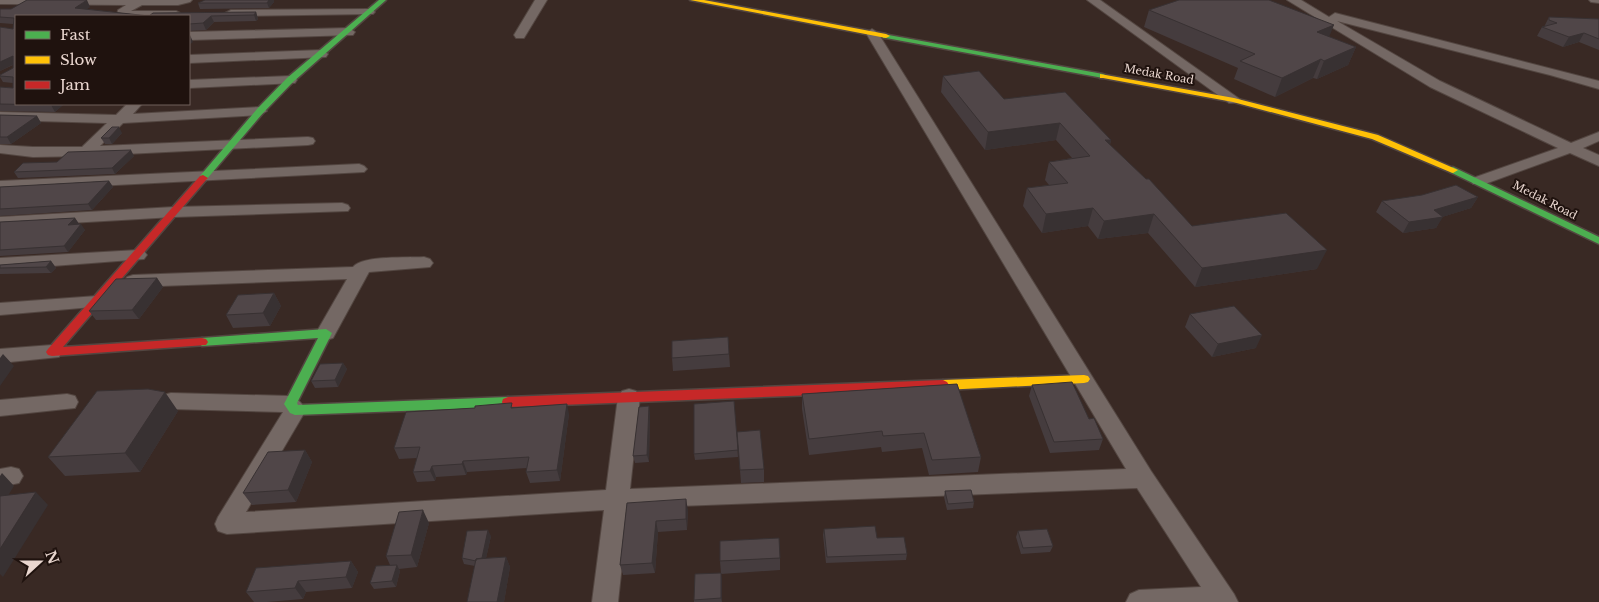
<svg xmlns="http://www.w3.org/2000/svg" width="1599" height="602" font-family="'Libre Baskerville',serif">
<rect width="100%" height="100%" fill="#392924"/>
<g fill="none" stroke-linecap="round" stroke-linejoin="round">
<defs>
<path id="street" d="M0,0H192L190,2L178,5H142L131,11H176L180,13L181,16H117L118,10L126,5L0,4Z
M535,0H547L524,38H516L514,35Z
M1087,0H1100L1241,100L1239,103H1229Z
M1287,0H1301L1329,17L1335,13L1599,81V89L1550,75L1337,21L1440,81L1571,143L1599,132V141L1583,148L1599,155V166L1570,153L1485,184H1473L1471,181L1473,178L1558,148L1430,87Z
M1589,0H1599V3L1591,2Z
M369,9L373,10L375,12L373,14L231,16L225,13L231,10Z
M349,28L355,32L353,35L189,40V32Z
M872,29L878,33L1151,471L1234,594L1238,602H1126L1130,594L1139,590L1201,587L1137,488L628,508L618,602H592L604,510L227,534L218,531L215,524L218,517L283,412L171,409L163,407L160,401L163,395L171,393L290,396C298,399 302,403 306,410L246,512L606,490L618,397L622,391L629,389L636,391L640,397L630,489L1126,469L866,33Z
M322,50L328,54L326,57L189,63V55Z
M290,76L295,77L297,80L295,83L189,88V80Z
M127,104H142L133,114L260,107L267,111L260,115L123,123L100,146L308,137L313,138L315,141L313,144L308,145L86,156L33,157L0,153V145L33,147H82L107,123L0,120V112L116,115Z
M359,164L364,166L367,169L364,172L0,191V181Z
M342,203L348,205L350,208L348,211L174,217L0,227V217L174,207Z
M138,250L144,251L147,255L144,259L0,270V258Z
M424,257L430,259L433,263L430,267L369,272L333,338L326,340L319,338L316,333L347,279L133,287L127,285L124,281L127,277L133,275L353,267C362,255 409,258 424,257Z
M97,296L104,298L106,302L104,306L0,315V303Z
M52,345L59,347L62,352L59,357L0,363V349Z
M67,394L75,396L78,402L75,408L0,416V400Z
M11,467L19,469L23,476L19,483L0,487V469Z"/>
<path id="fast" d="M379,0H386L293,82L263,113L206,180H200V176L257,109L287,78Z
M883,34L1103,74L1107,76L1103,78L886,38H883Z
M1453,167L1599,237V244L1450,172V168Z
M326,329L332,333L297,403L298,405L508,397L513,399L514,402L513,405L508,407L295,415L290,413L284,404L318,338L202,346L196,342L202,338Z"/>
<path id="slow" d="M690,0H704L886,34L890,36L886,38Z
M1100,74L1234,98L1378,135L1458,170L1453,173L1450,172L1372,139L1233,102L1103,78H1100Z
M1084,375L1088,376L1090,379L1088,382L1084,383L943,390L939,388L937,385L939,382L943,380Z"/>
<path id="jam" d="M203,175L208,178L206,180L63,347L202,338L206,339L208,342L206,345L52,356L48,355L46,352L48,349L200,176Z
M943,380L947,382L949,385L947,388L943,390L508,407L503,405L502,402L503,399L508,397Z"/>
</defs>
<use href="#street" stroke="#534641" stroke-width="2"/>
<use href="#fast" stroke="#534641" stroke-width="3"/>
<use href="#slow" stroke="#534641" stroke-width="3"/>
<use href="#jam" stroke="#534641" stroke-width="3"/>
<use href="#street" fill="#746864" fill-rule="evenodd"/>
<use href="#fast" fill="#4caf50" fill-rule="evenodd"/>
<use href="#slow" fill="#ffc107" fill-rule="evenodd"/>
<use href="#jam" fill="#c62828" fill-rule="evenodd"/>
</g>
<path fill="#453c3e" d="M205,0H274V2L269,8L200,9L198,3Z
M90,7L86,9L149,16L256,12L258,19L256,21L214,22L206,30L189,31V16H16V104H64L55,112L0,111V87L13,88V83L3,82L0,77V75L13,68V65L0,71V27L13,29V24L0,23V9H11Z
M1149,10L1329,37L1356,47L1348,65L1317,79L1313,78L1275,97L1234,79L1238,68L1144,27Z
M1549,17L1599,19V50L1579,42L1563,47L1537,36L1542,27H1544Z
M943,76L1111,140L1110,145L1192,226L1317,269L1195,287L1148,233L1098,239L1088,226L1042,233L1023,206L1027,188L1049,185L1045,180L1049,162L1072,158L1056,140L985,150L941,92Z
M0,115L37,116L41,123L11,144H0Z
M122,133L112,144H105L101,138Z
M134,156L115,174L18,178L14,172L57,162Z
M109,181L113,187L92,210L0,216V187Z
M1478,197L1471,208L1442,217L1436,228L1403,233L1376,212L1382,201Z
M75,218L79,224L85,230L68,252L0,256V222Z
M51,261L56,268L51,273L0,274V265Z
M157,278L163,287L139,319L96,320L89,311Z
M274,293L281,306L270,326L233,328L226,315Z
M1190,314L1256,348L1212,357L1185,327Z
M728,337L730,367L673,371L672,358Z
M343,363L347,369L338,387L315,388L311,381Z
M957,384L981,457L978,472L929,475L922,448L882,452L881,447L809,455L802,409V394Z
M1032,385L1089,419L1103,439L1099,450L1050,453L1029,396Z
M734,401L738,457L695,460L694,454Z
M513,407L569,414L560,481L530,483L526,472L527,468L467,472L466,475L436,477L435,481L417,482L413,472L417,458L399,459L394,448Z
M178,411L140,472L65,476L48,457Z
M650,413L649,462L635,463L633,456Z
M737,432L764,469V482L741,483Z
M305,450L312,462L296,502L252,505L243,493Z
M945,491L974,502L973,508L947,510L944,497Z
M627,503L688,510L687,530L658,532L655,573L623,575L620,565Z
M429,523L417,567L399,569L400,571L396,587L374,589L370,583L390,565L386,556Z
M824,529L877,538L907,554L906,560L826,563L823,535Z
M1018,531L1053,546L1050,552L1021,554L1016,537Z
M491,536L486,558L506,557L510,567L504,602H467L475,566L464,564L462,558Z
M780,558V570L721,574L720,561Z
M351,561L358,572L352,588L306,592L303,599L267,602H254L246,592Z
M721,573L722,602H694V600Z"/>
<path fill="#383132" d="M87,0L90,7L79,15L75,8Z
M269,0H274V2L269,8L267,3Z
M256,12L258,19L256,21L254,15Z
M211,16L214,22L206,30L203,23Z
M1334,25L1327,42L1317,32Z
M1584,33L1579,42L1563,47L1569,37Z
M190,35L193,42L189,45V36Z
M1356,47L1348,65L1317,79L1324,61Z
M13,56L16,63L0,71V62Z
M1321,59L1313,78L1275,97L1282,78Z
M52,104H64L55,112L51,105Z
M37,116L41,123L11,144L7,137Z
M1060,123L1056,140L985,150L988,132Z
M119,127L122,133L112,144L109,138Z
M1105,140H1111L1106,157Z
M131,150L134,156L115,174L112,168Z
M109,181L113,187L92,210L88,204Z
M1478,197L1471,208L1439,218L1443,217L1436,228L1403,233L1409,222L1434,210Z
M1093,208L1088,226L1042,233L1046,214Z
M1154,214L1148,233L1098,239L1104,221Z
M75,218L79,224L68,225Z
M81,224L85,230L68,252L64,246Z
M1327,250L1317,269L1195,287L1202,268Z
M51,261L56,268L51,273L46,267Z
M157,278L163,287L139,319L132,310Z
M274,293L281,306L270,326L263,313Z
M1262,335L1256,348L1212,357L1218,344Z
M3,354L14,366L0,386V358Z
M343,363L347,369L338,387L335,380Z
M165,392L178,411L140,472L125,453Z
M567,404L569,414L560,481L557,470Z
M649,406L650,413L649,462L647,455Z
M305,450L312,462L296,502L288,490Z
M463,461L467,472L466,475L462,464Z
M432,466L436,477L435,481L430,471Z
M2,473L14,486L0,509V476Z
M36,492L48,505L3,577L0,574V549Z
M686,499L688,510L687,530L686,519Z
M423,510L429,523L417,567L411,555Z
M656,521L658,532L655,573L652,563Z
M488,530L491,536L484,568L481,562Z
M506,557L510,567L504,602H497Z
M351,561L358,572L352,588L346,577Z
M397,565L400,571L396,587L392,581Z
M721,573L722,579V602L721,598Z
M298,581L306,592L303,599L295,588Z"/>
<path fill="#504648" stroke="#383132" d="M27,0H87L75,8L149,16L153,13L256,12L254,15L211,16L203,23L189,24V16H16V104H52L51,105L0,104V87L13,88V77L0,76V75L13,68V56L0,62V27L13,29L14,18L0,17V9H11Z
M205,0H269L267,3H198Z
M1179,0H1269L1334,25L1317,32L1356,47L1324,61L1321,59L1282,78L1240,61L1255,54L1149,10Z
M1549,17L1599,19V39L1584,33L1569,37L1542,27L1557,23L1549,20Z
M979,71L1004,99L1065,92L1111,140H1105L1146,179H1149L1192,226L1286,213L1327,250L1202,268L1154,214L1104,221L1093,208L1046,214L1027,188L1068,183L1049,162L1090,156L1060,123L988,132L943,76Z
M0,115L37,116L7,137H0Z
M112,127H119L109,138H101Z
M131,150L112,168L14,172L23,163L57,162L68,152Z
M109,181L88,204L0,209V187Z
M1456,185L1478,197L1434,210L1443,217L1409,222L1382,201L1422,195Z
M75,218L68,225L81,224L64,246L0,250V222Z
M51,261L46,267L0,268V265Z
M157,278L132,310L89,311L116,279Z
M274,293L263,313L226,315L238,295Z
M1234,306L1262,335L1218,344L1190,314Z
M728,337L729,354L672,358V341Z
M343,363L335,380L311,381L320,364Z
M1072,382L1089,419L1094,418L1103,439L1054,442L1032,385Z
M957,384L981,457L932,460L924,433L883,436L882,431L809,439L802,394Z
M148,389L165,392L125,453L48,457L97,391Z
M734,401L738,450L694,454V404Z
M510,403H512L511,408L567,404L557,470L526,472L529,457L463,461L462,464L432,466L430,471L413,472L420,447L394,448L406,412L475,408V406Z
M649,406L647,455L633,456L639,407Z
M760,430L764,469L740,470L737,432Z
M305,450L288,490L243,493L268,452Z
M971,490L974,502L948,504L945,491Z
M36,492L0,549V496Z
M686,499V519L656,521L652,563L620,565L627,503Z
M423,510L411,555L386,556L399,512Z
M875,526L877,538L904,537L907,554L827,557L824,529Z
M1047,529L1053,546L1023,548L1018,531Z
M488,530L482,558L476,559V561L462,558L467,531Z
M779,538L780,558L720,561V541Z
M506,557L497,602H467L476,559Z
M351,561L346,577L298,581L295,588L246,592L256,568Z
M397,565L392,581L370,583L376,566Z
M721,573V598L694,600L695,574Z"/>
<g text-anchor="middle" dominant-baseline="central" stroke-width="4" stroke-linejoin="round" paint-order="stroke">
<g font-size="11" fill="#e9d6cf" stroke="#1f120e">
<text transform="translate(1159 74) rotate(10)">Medak Road</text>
<text transform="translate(1545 200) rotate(27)">Medak Road</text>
</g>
</g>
<rect x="15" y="15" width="175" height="90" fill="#1f120e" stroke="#70605b"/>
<rect x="25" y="31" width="25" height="8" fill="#4caf50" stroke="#70605b"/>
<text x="60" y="40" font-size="15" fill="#e9d6cf">Fast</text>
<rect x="25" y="56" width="25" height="8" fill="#ffc107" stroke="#70605b"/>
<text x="60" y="65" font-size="15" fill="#e9d6cf">Slow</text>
<rect x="25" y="81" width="25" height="8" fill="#c62828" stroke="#70605b"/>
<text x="60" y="90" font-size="15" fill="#e9d6cf">Jam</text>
<g transform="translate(40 562) rotate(69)" stroke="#1f120e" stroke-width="4" paint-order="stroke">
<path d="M0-4L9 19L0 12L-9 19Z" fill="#e9d6cf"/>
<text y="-8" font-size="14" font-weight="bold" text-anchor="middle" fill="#e9d6cf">N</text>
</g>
</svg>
